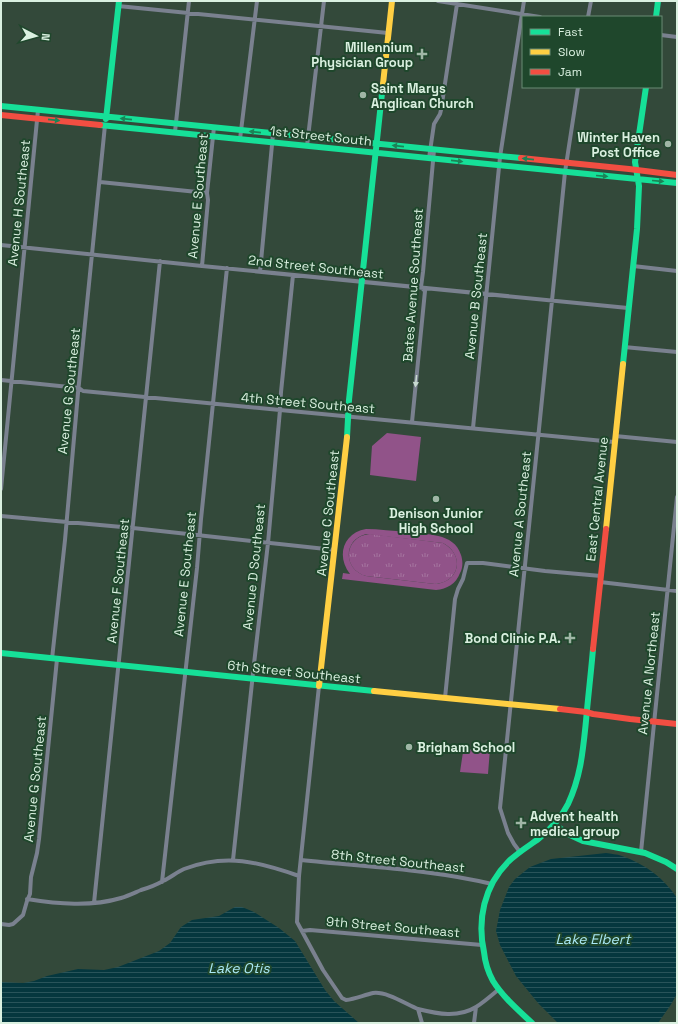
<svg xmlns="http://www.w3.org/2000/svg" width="678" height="1024" font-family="'Space Grotesk',sans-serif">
<defs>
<pattern id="grass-tufts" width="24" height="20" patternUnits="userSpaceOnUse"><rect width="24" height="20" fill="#915389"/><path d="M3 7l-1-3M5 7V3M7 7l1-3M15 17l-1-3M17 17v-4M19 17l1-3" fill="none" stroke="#a5749f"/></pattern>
<pattern id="water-rules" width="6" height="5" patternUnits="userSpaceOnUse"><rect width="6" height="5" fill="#05373e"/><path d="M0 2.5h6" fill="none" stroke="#29545a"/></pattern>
</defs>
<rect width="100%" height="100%" fill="#33493a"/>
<path fill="url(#grass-tufts)" d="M370,534L443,543C465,555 460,582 435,584L366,576C341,569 344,536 370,534Z"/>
<path fill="#915389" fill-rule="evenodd" d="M387,433L421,437L416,481L370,475L372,446Z
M366,529C379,529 393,531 406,532C426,535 454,532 461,555C463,561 463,568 460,573C456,584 447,589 436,590L342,579L343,573L350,574C336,556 343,533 366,529ZM366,534L443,543C465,555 460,582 435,584L366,576C343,569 343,540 366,534Z
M475,748L490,749L488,774L460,772L463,752Z"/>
<path fill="url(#water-rules)" d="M606,853C611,854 617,854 622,856C645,864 664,878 677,898V994L670,1006L658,1023H558L538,1003L516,976L500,945L496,931L500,910L509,887L515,879L530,867L551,859Z
M235,907H242L254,912L279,928L295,941L325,990L334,1001L359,1023H1V982L23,983L34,981L47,976L78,969L104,970L118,967L159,951L170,943L181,927L192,920L219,916Z"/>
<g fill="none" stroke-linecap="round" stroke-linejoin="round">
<path stroke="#7a818f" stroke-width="4" d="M438,1L540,17
M118,6L388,33
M588,17L591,1
M661,35L677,37
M175,132L189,1
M240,139L257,1
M307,146L324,1
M429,158L434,124L440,114L441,110L457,4
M100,182L207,193
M1,245L202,266L628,308
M202,266L208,200L207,193L214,127
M633,266L677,271
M260,272L273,134
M624,347L677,352
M1,380L79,388L83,391L280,410L614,442
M412,422L425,291L421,287L423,272L434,150
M473,428L500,157L524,1
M615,436L677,442
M1,489L38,110
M1,516L133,528L335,550
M600,582L677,591
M52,659L65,540L78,393L105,125
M319,686L299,876L297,922L323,970L342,998L346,1000C355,999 364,995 373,993C386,991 406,1004 418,1009L422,1023
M445,698L455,599L458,589L463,579L467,563H483L545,571L601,576
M520,852L514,844L508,833L500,808L539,429L565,172L578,87
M641,852L677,497
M233,860L254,664L268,543L280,410L281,392L293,275
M301,860C365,867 429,869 492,884
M162,882L197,568L201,519L227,268
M27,899C58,904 91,907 121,898C128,896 134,893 141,890C148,888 156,885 163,881C170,878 177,872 184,869C226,853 259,862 299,876
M94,903L160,261
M1,924L9,925L13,924L23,915L27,901L30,894L31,877L37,853L39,839L57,659
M302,931L310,930L482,945
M418,1009C438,1014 458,1018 476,1007C484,1002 492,995 499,989
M474,1023L476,1007"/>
<path stroke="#16e098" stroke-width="6" d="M656,17L658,1
M1,106L521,158
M106,119L119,1
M100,125L677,183
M623,364L637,229L639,186L635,162L646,87
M347,437L349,400L383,84
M1,653L374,691
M555,825L570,835L583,841L645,853L666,862L677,869
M532,1023C518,1010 503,997 493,981C488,972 485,962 484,952C477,920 484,886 508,862C516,854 527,847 537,840C550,830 561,818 568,804C581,776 583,750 586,721C588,697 591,673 593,649"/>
<path stroke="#ffcf43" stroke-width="6" d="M383,84L392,1
M606,529L623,364
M319,686L347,437
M374,691L560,709"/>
<path stroke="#f24e42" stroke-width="6" d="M1,115L100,125
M521,158L629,169L677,175
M593,649L606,529
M560,709L586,712L593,714L630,719L677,724"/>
</g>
<defs><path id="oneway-solid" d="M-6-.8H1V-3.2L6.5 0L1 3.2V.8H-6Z"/></defs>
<g fill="#1b8457">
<use href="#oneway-solid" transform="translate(126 119) rotate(-174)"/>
<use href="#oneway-solid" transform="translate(54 120) rotate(6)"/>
<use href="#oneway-solid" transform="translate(255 132) rotate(-174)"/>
<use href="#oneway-solid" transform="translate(398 146) rotate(-174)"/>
<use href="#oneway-solid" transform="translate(528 159) rotate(-174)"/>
<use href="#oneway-solid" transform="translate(457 161) rotate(6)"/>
<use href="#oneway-solid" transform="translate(602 176) rotate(5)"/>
<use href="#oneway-solid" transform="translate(658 181) rotate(5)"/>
</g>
<use fill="#c7dad0" href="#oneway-solid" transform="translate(416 381) rotate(96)"/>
<g fill="#a0b6a6" stroke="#1f472c" stroke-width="1.5">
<path d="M420 48h4v4h4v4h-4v4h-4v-4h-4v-4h4z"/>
<circle cx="363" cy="95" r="4"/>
<circle cx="668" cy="144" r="4"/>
<circle cx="436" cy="499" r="4"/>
<path d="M568 632h4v4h4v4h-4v4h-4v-4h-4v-4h4z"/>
<circle cx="409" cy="747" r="4"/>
<path d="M519 817h4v4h4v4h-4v4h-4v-4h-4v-4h4z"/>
</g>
<g text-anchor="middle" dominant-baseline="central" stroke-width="4" stroke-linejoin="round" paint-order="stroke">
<g font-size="13" font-weight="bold" fill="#daf0e0" stroke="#1f472c" text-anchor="end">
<text x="413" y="47">Millennium<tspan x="413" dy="15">Physician Group</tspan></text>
<text x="371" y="88" text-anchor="start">Saint Marys<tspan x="371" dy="15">Anglican Church</tspan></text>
<text x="660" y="137">Winter Haven<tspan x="660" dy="15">Post Office</tspan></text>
<text x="436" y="513" text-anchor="middle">Denison Junior<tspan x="436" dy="15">High School</tspan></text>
<text x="561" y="638">Bond Clinic P.A.</text>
<text x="417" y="747" text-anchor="start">Brigham School</text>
<text x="530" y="816" text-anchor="start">Advent health<tspan x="530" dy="15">medical group</tspan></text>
</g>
<g font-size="13" fill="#daf0e0" stroke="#1f472c">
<text transform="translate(321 136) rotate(6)">1st Street South</text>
<text transform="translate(198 196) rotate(-85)">Avenue E Southeast</text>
<text transform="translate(19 203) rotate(-84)">Avenue H Southeast</text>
<text transform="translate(316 267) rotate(6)">2nd Street Southeast</text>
<text transform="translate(413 285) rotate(-86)">Bates Avenue Southeast</text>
<text transform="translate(476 296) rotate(-84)">Avenue B Southeast</text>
<text transform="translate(69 391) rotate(-84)">Avenue G Southeast</text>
<text transform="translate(308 403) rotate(5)">4th Street Southeast</text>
<text transform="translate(597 499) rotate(-84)">East Central Avenue</text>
<text transform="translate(328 513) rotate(-84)">Avenue C Southeast</text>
<text transform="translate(520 514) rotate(-84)">Avenue A Southeast</text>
<text transform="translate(254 567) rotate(-84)">Avenue D Southeast</text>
<text transform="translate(185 574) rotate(-84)">Avenue E Southeast</text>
<text transform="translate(118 581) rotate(-84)">Avenue F Southeast</text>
<text transform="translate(294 672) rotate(6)">6th Street Southeast</text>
<text transform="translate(649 673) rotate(-84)">Avenue A Northeast</text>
<text transform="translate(35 779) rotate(-84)">Avenue G Southeast</text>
<text transform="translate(398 861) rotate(6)">8th Street Southeast</text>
<text transform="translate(393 927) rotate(5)">9th Street Southeast</text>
</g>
<g font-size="14" font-style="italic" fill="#abe9f6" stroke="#1f472c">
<text x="593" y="939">Lake Elbert</text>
<text x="239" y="968">Lake Otis</text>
</g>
</g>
<rect width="678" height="1024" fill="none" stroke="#daf0e0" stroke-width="4"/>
<rect x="522" y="16" width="140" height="72" fill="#1f472c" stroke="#6a8b74"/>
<rect x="530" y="29" width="20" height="6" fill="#16e098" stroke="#6a8b74"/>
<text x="558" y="36" font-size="12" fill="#daf0e0">Fast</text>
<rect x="530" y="49" width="20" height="6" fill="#ffcf43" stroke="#6a8b74"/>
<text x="558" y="56" font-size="12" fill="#daf0e0">Slow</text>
<rect x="530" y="69" width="20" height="6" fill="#f24e42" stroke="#6a8b74"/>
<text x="558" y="76" font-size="12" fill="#daf0e0">Jam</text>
<g transform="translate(36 36) rotate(96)" stroke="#1f472c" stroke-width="3" paint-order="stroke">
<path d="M0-3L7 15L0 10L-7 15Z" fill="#daf0e0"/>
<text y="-6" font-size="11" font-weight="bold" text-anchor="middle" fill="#daf0e0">N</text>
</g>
</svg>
